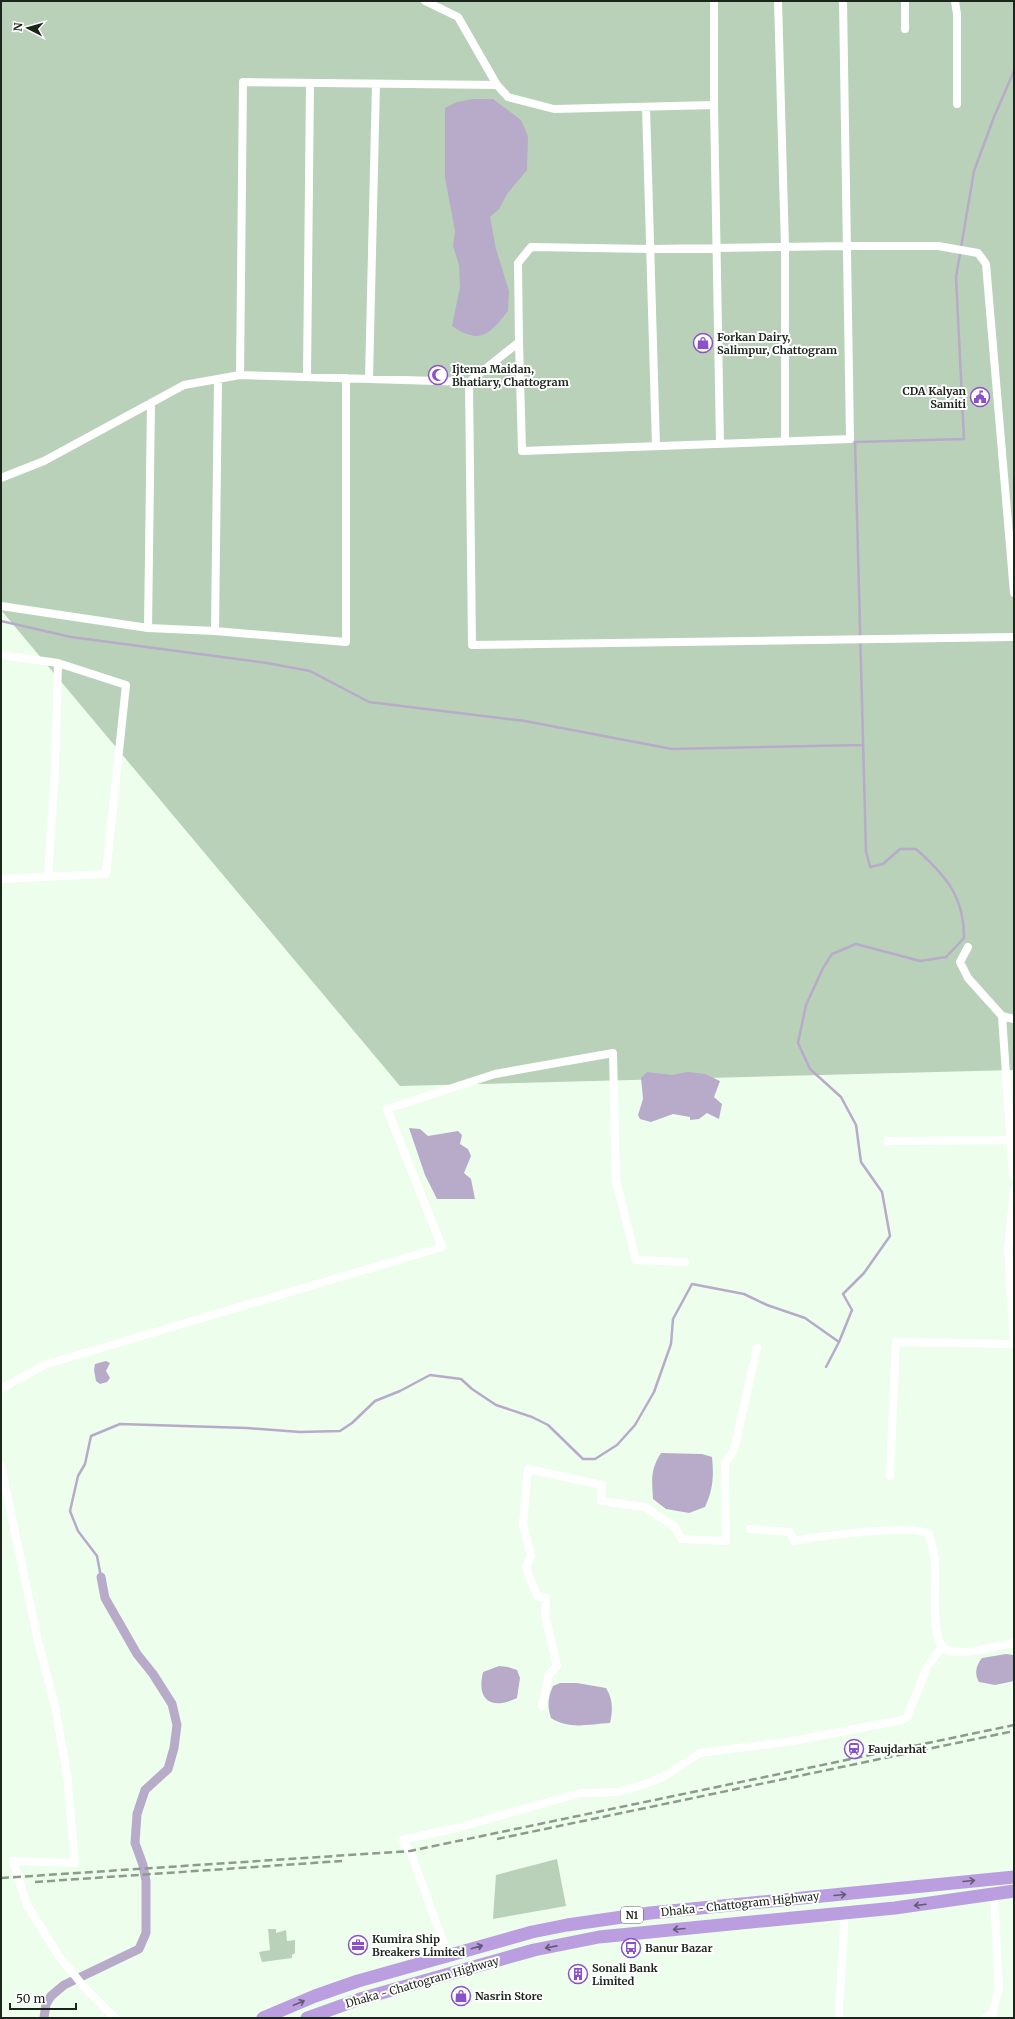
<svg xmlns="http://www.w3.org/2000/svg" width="1015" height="2019" font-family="Merriweather,serif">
<rect width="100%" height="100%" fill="#eefeed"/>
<path fill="#b9d1b8" d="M1,1H1014V1070L400,1086L1,610Z
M557,1859L566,1906L493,1919L496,1875Z
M268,1929H276V1933L286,1930L287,1941L295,1940V1953L292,1955V1958L262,1962L259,1952L270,1950Z"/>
<path fill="#b7abc9" d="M473,99H493L521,120L528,136L527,170L507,194L499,209L490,217L496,249L509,291L508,311C489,335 480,345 452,326L460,287L459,265L453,246L455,231L445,178V108L457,102Z
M647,1072L672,1075L688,1072L705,1074L720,1081L714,1097L722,1104L719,1119L707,1113L699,1119L690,1120V1117L673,1114L651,1122L640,1119L638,1115L643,1099L641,1078Z
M409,1128L420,1129L428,1136L458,1131L462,1135L460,1144L468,1149L471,1156L464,1173L471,1179L475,1199H437L425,1175Z
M106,1361L110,1363L106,1371L110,1378L107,1382L100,1384L96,1381L94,1370L95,1364Z
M661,1453L702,1454L712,1457C714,1476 713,1490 705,1507L689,1513L666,1509L653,1499C652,1480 650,1470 661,1453Z
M1006,1654L1014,1655V1681L995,1685L979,1682C974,1674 976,1665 982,1658Z
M499,1666L508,1667L517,1670L520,1678L517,1698C492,1710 476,1701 483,1672Z
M560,1683H577L606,1688C613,1699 613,1710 610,1723C589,1724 569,1730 551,1718C547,1706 548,1697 553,1686Z"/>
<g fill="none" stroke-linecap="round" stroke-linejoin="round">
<path stroke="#b7abc9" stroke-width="2.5" d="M1,621L71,637L267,663L310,671L369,702L525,721L672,749L863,745
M826,1367L839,1342L852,1310L843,1294L864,1273L890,1236L882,1192L861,1162L856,1125L841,1097L810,1069L798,1043L806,1005L823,968L832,954L856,944L920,961L946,957L964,938C964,896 946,876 916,849H900L883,864L870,867L866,851L855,442L964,439L956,277L974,171L994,117L1014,71
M101,1577L97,1556L78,1531L70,1511L78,1476L85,1464L91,1436L120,1424L247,1428L300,1432L340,1431L352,1423L375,1401L400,1391L430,1375L461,1379L472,1389L496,1405L532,1417L548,1425L583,1459H595L617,1445L635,1425L654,1392L671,1344L673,1319L692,1284L744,1294L767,1305L805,1318L839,1342"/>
<path stroke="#b7abc9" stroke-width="9" d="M44,2018L46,2004L51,1996L64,1985L139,1949L146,1933V1881L143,1865L135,1843L137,1814L145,1790L168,1769L174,1748L177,1725L172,1704L153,1674L137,1654L105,1598L101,1577"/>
<path stroke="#fff" stroke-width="8" d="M425,1L458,17L497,85L508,97L554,109L714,105V1
M778,1L785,247V441
M955,1L957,14V104
M905,29V1
M497,85L243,82L240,375L469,382L519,342L518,263L531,247L651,249L846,246H938L978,253L986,264L1014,593
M714,105L720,444
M646,107L656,446
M519,342L522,451L850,439L843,1
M307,377L310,83
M369,379L376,84
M469,382L472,645L1014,637
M1,478L44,461L184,385L240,375
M1,606L148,628L215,631L346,642V378
M148,628L151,403
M215,631L218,379
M1,655L58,663L126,685L106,874L1,879
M48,877L55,771L58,663
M968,947L960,962L968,978L1002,1016L1014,1019
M1002,1016L1013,1176H1014
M888,1141L1011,1140
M1014,1190L1008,1249L1014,1344
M1,1389L44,1365L442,1247L387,1109L495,1074L613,1053L616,1180L636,1260L685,1262
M1,1466L38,1641L55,1706L67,1774L75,1863L13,1861L27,1905L59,1956L84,1987L115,2018
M890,1476L896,1342L1014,1344
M750,1529L790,1532L794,1541C816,1537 913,1523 929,1534C932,1544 935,1554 935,1564C937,1582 929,1643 947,1650C964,1656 996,1646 1014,1643
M542,1706L549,1674L557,1666L545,1615L546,1598L537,1596L526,1567L531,1556L523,1524L528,1469L602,1485L601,1501L645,1507L675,1527L681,1539L726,1541L725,1464L734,1450L757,1348
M448,1955L410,1851L401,1840L457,1828L580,1793L618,1792L643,1785L665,1776L700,1753L793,1741L902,1720L907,1717L928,1665L943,1646
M839,2018C839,1983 845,1948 844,1913
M985,2018L993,2013L999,1988L994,1894"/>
<path stroke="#bb9edf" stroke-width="13" d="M263,2018L315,1996L358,1981L532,1932L567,1925L650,1913L1014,1877
M307,2018L360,1999L534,1950L599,1937L895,1908L1014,1891"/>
<path stroke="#8d9a8c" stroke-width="2.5" stroke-dasharray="8 4" stroke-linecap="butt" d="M497,1839L1014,1731
M1,1878L410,1851L1014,1725
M35,1882L342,1861"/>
</g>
<defs><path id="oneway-shaft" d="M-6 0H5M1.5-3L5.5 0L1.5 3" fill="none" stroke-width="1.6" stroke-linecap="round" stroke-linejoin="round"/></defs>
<g stroke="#635b73">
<use href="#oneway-shaft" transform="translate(969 1881) rotate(-5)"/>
<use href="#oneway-shaft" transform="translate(840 1895) rotate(-5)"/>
<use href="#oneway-shaft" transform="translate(920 1905) rotate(173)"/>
<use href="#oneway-shaft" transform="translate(679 1929) rotate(175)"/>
<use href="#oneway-shaft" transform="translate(477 1947) rotate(-16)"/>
<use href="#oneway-shaft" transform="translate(551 1947) rotate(169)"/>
<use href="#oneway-shaft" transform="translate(299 2003) rotate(-23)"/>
</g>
<defs>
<symbol id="shop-ring" viewBox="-11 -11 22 22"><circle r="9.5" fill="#fff" stroke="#8c51c8" stroke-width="1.5"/><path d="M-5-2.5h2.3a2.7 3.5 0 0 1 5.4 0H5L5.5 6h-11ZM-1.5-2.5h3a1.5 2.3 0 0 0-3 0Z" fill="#8c51c8"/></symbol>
<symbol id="mosque-ring" viewBox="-11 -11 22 22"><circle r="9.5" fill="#fff" stroke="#8c51c8" stroke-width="1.5"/><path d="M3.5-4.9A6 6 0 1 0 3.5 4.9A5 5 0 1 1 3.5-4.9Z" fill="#8c51c8"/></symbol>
<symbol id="civic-ring" viewBox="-11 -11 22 22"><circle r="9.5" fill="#fff" stroke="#8c51c8" stroke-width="1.5"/><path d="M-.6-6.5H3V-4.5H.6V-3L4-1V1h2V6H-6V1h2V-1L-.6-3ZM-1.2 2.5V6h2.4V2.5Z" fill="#8c51c8"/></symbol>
<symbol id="station-ring" viewBox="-11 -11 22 22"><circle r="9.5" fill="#fff" stroke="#8c51c8" stroke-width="1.5"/><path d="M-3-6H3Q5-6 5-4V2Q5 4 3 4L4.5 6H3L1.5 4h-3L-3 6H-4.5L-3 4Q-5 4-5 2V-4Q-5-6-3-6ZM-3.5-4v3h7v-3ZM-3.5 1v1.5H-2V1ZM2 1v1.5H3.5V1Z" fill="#8c51c8"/></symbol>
<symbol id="office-ring" viewBox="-11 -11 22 22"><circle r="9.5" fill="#fff" stroke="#8c51c8" stroke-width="1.5"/><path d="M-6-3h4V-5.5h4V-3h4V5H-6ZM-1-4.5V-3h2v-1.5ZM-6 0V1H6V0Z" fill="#8c51c8"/></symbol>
<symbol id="bus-ring" viewBox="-11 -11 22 22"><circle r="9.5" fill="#fff" stroke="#8c51c8" stroke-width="1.5"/><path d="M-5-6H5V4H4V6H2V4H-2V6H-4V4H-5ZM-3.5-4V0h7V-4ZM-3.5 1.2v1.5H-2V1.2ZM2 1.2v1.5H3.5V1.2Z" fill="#8c51c8"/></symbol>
<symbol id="building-ring" viewBox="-11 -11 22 22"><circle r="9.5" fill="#fff" stroke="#8c51c8" stroke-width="1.5"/><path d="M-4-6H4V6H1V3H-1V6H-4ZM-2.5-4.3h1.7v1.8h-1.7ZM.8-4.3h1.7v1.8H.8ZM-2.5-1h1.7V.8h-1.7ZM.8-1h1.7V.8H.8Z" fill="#8c51c8"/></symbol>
</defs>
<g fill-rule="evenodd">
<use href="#shop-ring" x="692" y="332" width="22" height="22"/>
<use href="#mosque-ring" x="427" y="364" width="22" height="22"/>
<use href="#civic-ring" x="969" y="386" width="22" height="22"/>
<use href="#station-ring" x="843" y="1738" width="22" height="22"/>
<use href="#office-ring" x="347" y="1934" width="22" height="22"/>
<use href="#bus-ring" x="620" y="1937" width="22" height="22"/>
<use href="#building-ring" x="567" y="1963" width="22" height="22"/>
<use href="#shop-ring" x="450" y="1985" width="22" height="22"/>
</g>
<g text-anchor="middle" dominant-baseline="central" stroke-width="4" stroke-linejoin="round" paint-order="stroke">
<rect fill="#fff" stroke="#5f665f" stroke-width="1" x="621" y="1907" width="22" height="16" rx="3"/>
<g font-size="10" font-weight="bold" fill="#1b251b">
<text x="632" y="1915">N1</text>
</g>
<g font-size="11" font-weight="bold" fill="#1b251b" stroke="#fff" text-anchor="start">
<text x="717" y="337">Forkan Dairy,<tspan x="717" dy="13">Salimpur, Chattogram</tspan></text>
<text x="452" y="369">Ijtema Maidan,<tspan x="452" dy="13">Bhatiary, Chattogram</tspan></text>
<text x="966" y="391" text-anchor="end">CDA Kalyan<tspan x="966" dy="13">Samiti</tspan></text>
<text x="868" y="1749">Faujdarhat</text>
<text x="372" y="1939">Kumira Ship<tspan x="372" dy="13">Breakers Limited</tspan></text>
<text x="645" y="1948">Banur Bazar</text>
<text x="592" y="1968">Sonali Bank<tspan x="592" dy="13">Limited</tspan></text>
<text x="475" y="1996">Nasrin Store</text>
</g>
<g font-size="11" fill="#1b251b" stroke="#fff">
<text transform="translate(740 1904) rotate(-6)">Dhaka - Chattogram Highway</text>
<text transform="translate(422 1982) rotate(-16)">Dhaka - Chattogram Highway</text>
</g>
</g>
<rect width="1015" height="2019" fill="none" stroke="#1b251b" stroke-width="4"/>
<g transform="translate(28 28) rotate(276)" stroke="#ffffff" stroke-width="3" paint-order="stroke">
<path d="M0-3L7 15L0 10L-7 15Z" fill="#1b251b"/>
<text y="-6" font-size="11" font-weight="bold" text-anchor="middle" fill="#1b251b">N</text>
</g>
<path d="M10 2003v6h66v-6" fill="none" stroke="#1b251b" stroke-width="2"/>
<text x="16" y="2003" font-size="12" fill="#1b251b" stroke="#ffffff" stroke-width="3" paint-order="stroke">50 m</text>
</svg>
